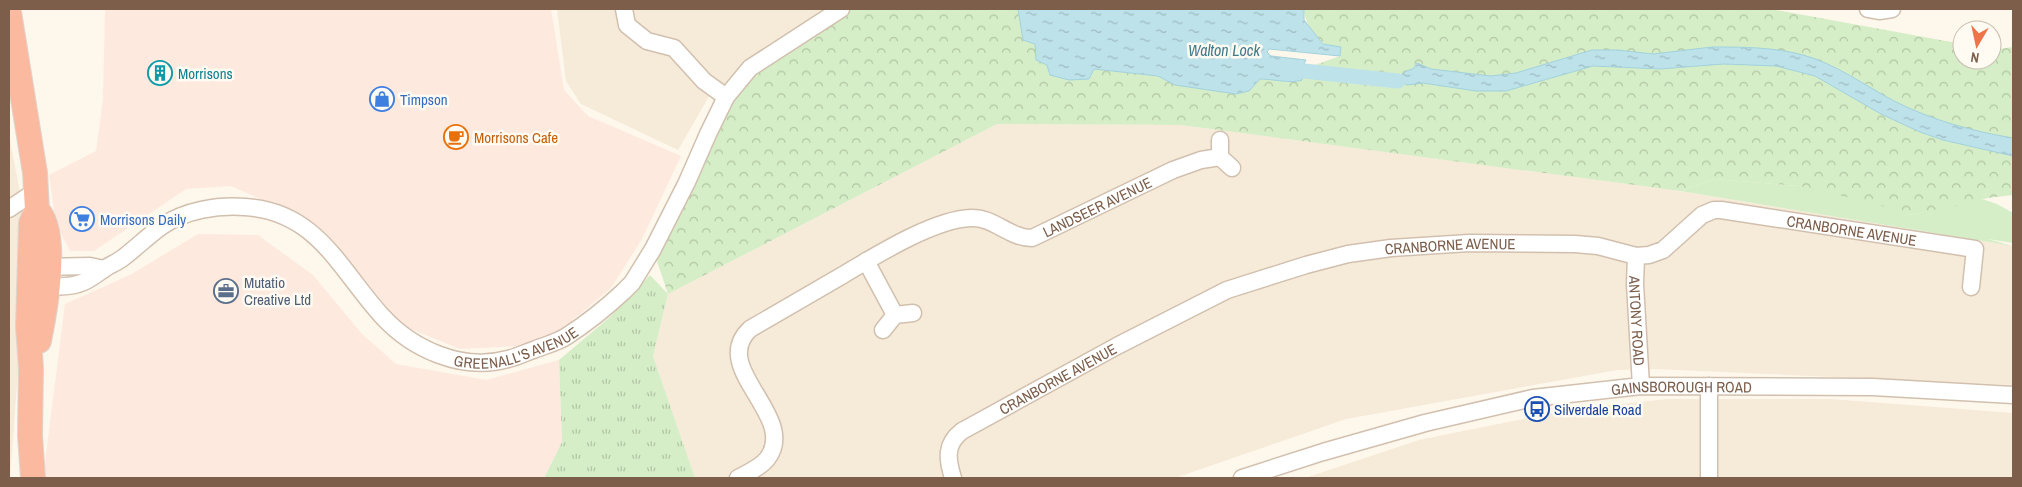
<svg xmlns="http://www.w3.org/2000/svg" width="2022" height="487" font-family="'Archivo Narrow',sans-serif">
<defs>
<pattern id="forest-crowns" width="20" height="18" patternUnits="userSpaceOnUse" patternTransform="scale(1.25)"><rect width="20" height="18" fill="#d5eec7"/><path d="M2 6a3 3 0 1 1 6 0M12 15a3 3 0 1 1 6 0" fill="none" stroke="#b2c4a4"/></pattern>
<pattern id="park-tufts" width="24" height="20" patternUnits="userSpaceOnUse" patternTransform="scale(1.25)"><rect width="24" height="20" fill="#d5eec7"/><path d="M3 7l-1-3M5 7V3M7 7l1-3M15 17l-1-3M17 17v-4M19 17l1-3" fill="none" stroke="#b2c4a4"/></pattern>
<pattern id="water-ripples" width="26" height="14" patternUnits="userSpaceOnUse" patternTransform="scale(1.25)"><rect width="26" height="14" fill="#bde2ea"/><path d="M2 4q2-2 4 0t4 0M15 11q2-2 4 0t4 0" fill="none" stroke="#9fbac0"/></pattern>
</defs>
<rect width="100%" height="100%" fill="#fef7eb"/>
<path fill="#f6ead9" d="M557,9H826L747,66L708,98L678,150L581,104L566,81Z
M997,124L1181,125L1673,190L2013,246V385L1655,369L1617,370L1346,419L1175,478H695L653,356L668,294Z
M9,135L28,235L10,478H9Z
M1668,399H1830L2013,413L2012,478H1305L1419,440L1573,409Z"/>
<path fill="#fee9df" d="M105,9H551L564,90L588,116L681,156L642,239L611,288L562,329L523,346L460,349L401,325L369,287L308,220L231,186L186,189L94,251H70L56,224L49,175L96,151L103,100Z
M198,234L258,235L313,275L362,334L396,364L486,380L559,360L562,442L544,478H43L65,304L130,275Z"/>
<path fill="#d5eec7" d="M1715,179L1799,186L1862,198L1910,215L1982,199L1997,204L2013,213V243L1988,239L2013,246L1680,191Z"/>
<path fill="url(#forest-crowns)" d="M844,9H1018L1023,40L1035,44L1089,79L1094,69L1158,76L1175,85L1249,91L1260,79C1273,79 1291,84 1302,80L1301,70L1340,56C1324,45 1305,30 1304,9H1771L1962,44V60H1992V50L2013,47V195L1988,198L1950,207L1909,215L1873,203L1799,186L1715,179L1680,191L1181,125L997,124L668,294L653,249L750,68Z"/>
<path fill="url(#park-tufts)" d="M650,275L668,294L653,356L695,478H544L562,442L559,360L611,316Z"/>
<path fill="url(#water-ripples)" stroke="#a2d2dd" d="M1018,9H1304V20L1323,44L1341,47L1340,56L1269,49L1267,52L1271,56L1306,60L1301,70L1302,80C1291,84 1273,79 1260,79L1249,91L1236,94L1175,85L1158,76L1094,69L1089,79L1069,80L1050,75L1047,65L1036,60L1035,44L1023,40Z
M1712,47C1743,47 1773,47 1803,55C1836,64 1864,85 1894,101C1932,120 1971,131 2013,138V156L1943,140L1920,132L1881,114L1815,76L1776,66L1723,64L1660,69L1593,66L1506,91H1476L1423,83L1407,85L1400,81C1401,73 1405,71 1413,69L1417,63L1431,69L1491,76L1516,73L1592,50H1617L1653,54Z"/>
<g fill="none" stroke-linecap="round" stroke-linejoin="round">
<path stroke="#bde2ea" stroke-width="15" d="M1285,69L1398,81"/>
<defs>
<g id="minor">
<path d="M624,9L627,25L647,41L674,48L704,81L726,97"/>
<path d="M1868,9L1879,11L1892,9"/>
<path d="M1220,140V157L1232,168"/>
<path d="M9,209L37,190"/>
<path id="s1" d="M1636,256L1635,284L1641,386"/>
<path d="M866,261L895,315"/>
<path d="M39,267L90,266L104,269"/>
<path id="s2" d="M37,285C50,286 65,288 78,284C89,281 95,275 104,269C110,265 118,262 124,257C137,247 148,236 162,226C186,210 217,205 245,207C317,211 340,270 382,316C412,349 462,372 508,359C517,357 527,352 536,349C546,345 558,342 567,336C587,323 607,307 624,291L632,283L653,249L687,182L708,134L726,97L750,68L841,9"/>
<path d="M883,330L895,315L913,313"/>
<path d="M1709,386V478"/>
<path id="s3" d="M738,478C747,473 760,468 767,459C800,417 708,368 750,329C781,311 812,293 843,275C875,256 934,219 971,218C994,217 1009,238 1032,238L1173,170L1201,160L1220,157"/>
<path id="s4" d="M953,478C947,459 945,444 962,431L1117,346L1227,290L1306,265L1348,254L1391,248L1469,243L1575,244L1598,246L1636,256L1649,255L1663,250L1702,215L1714,210H1721L1975,249L1971,287"/>
<path id="s5" d="M1242,478L1323,452L1425,423L1533,398L1641,386L1873,387L2013,395"/>
</g>
<path id="highway" d="M9,12L35,173L37,210L31,223L28,326L31,368L30,435L33,478
M37,210C60,232 45,311 39,341"/>
</defs>
<use href="#minor" stroke="#d2c0af" stroke-width="19"/>
<use href="#highway" stroke="#ddd5d0" stroke-width="26"/>
<use href="#minor" stroke="#fff" stroke-width="16"/>
<use href="#highway" stroke="#fbba9f" stroke-width="24"/>
</g>
<defs>
<symbol id="building-ring" viewBox="-11 -11 22 22"><circle r="9.5" fill="#fffbf3" stroke="#0f9aa8" stroke-width="1.5"/><path d="M-4-6H4V6H1V3H-1V6H-4ZM-2.5-4.3h1.7v1.8h-1.7ZM.8-4.3h1.7v1.8H.8ZM-2.5-1h1.7V.8h-1.7ZM.8-1h1.7V.8H.8Z" fill="#0f9aa8"/></symbol>
<symbol id="shop-ring" viewBox="-11 -11 22 22"><circle r="9.5" fill="#fffbf3" stroke="#3f7fe0" stroke-width="1.5"/><path d="M-5-2.5h2.3a2.7 3.5 0 0 1 5.4 0H5L5.5 6h-11ZM-1.5-2.5h3a1.5 2.3 0 0 0-3 0Z" fill="#3f7fe0"/></symbol>
<symbol id="cafe-ring" viewBox="-11 -11 22 22"><circle r="9.5" fill="#fffbf3" stroke="#e8710a" stroke-width="1.5"/><path d="M-5.5-4.5H6V0H3Q3 3.5 0 3.5H-2.5Q-5.5 3.5-5.5 0ZM3-3.2v2h1.7v-2ZM-6 4.5H4V6H-6Z" fill="#e8710a"/></symbol>
<symbol id="supermarket-ring" viewBox="-11 -11 22 22"><circle r="9.5" fill="#fffbf3" stroke="#3f7fe0" stroke-width="1.5"/><path d="M-6-5.5h2.5l.6 2H6L4.5 2H-2.5L-4.4-4H-6ZM-1.5 3.2a1.3 1.3 0 1 0 .1 0ZM3 3.2a1.3 1.3 0 1 0 .1 0Z" fill="#3f7fe0"/></symbol>
<symbol id="office-ring" viewBox="-11 -11 22 22"><circle r="9.5" fill="#fffbf3" stroke="#5c6f8a" stroke-width="1.5"/><path d="M-6-3h4V-5.5h4V-3h4V5H-6ZM-1-4.5V-3h2v-1.5ZM-6 0V1H6V0Z" fill="#5c6f8a"/></symbol>
<symbol id="bus-ring" viewBox="-11 -11 22 22"><circle r="9.5" fill="#fffbf3" stroke="#1a4fb4" stroke-width="1.5"/><path d="M-5-6H5V4H4V6H2V4H-2V6H-4V4H-5ZM-3.5-4V0h7V-4ZM-3.5 1.2v1.5H-2V1.2ZM2 1.2v1.5H3.5V1.2Z" fill="#1a4fb4"/></symbol>
</defs>
<g fill-rule="evenodd">
<use href="#building-ring" x="146" y="59" width="28" height="28"/>
<use href="#shop-ring" x="368" y="85" width="28" height="28"/>
<use href="#cafe-ring" x="442" y="123" width="28" height="28"/>
<use href="#supermarket-ring" x="68" y="205" width="28" height="28"/>
<use href="#office-ring" x="212" y="277" width="28" height="28"/>
<use href="#bus-ring" x="1523" y="395" width="28" height="28"/>
</g>
<g text-anchor="middle" dominant-baseline="central" stroke-width="5" stroke-linejoin="round" paint-order="stroke">
<g font-size="15" fill="#0d838f" stroke="#fffbf3" text-anchor="start">
<text x="178" y="73">Morrisons</text>
</g>
<g font-size="15" fill="#366cbe" stroke="#fffbf3" text-anchor="start">
<text x="400" y="99">Timpson</text>
<text x="100" y="219">Morrisons Daily</text>
</g>
<g font-size="15" fill="#c56008" stroke="#fffbf3" text-anchor="start">
<text x="474" y="137">Morrisons Cafe</text>
</g>
<g font-size="15" fill="#7c5e4b" stroke="#fffbf3">
<text stroke="none"><textPath href="#s3" startOffset="564">LANDSEER AVENUE</textPath></text>
<text stroke="none"><textPath href="#s4" startOffset="1001">CRANBORNE AVENUE</textPath></text>
<text stroke="none"><textPath href="#s4" startOffset="581">CRANBORNE AVENUE</textPath></text>
<text stroke="none"><textPath href="#s1" startOffset="65">ANTONY ROAD</textPath></text>
<text stroke="none"><textPath href="#s2" startOffset="562">GREENALL'S AVENUE</textPath></text>
<text stroke="none"><textPath href="#s4" startOffset="161">CRANBORNE AVENUE</textPath></text>
<text stroke="none"><textPath href="#s5" startOffset="451">GAINSBOROUGH ROAD</textPath></text>
</g>
<g font-size="15" fill="#4e5e75" stroke="#fffbf3" text-anchor="start">
<text x="244" y="282">Mutatio<tspan x="244" dy="17">Creative Ltd</tspan></text>
</g>
<g font-size="15" fill="#164399" stroke="#fffbf3" text-anchor="start">
<text x="1554" y="409">Silverdale Road</text>
</g>
<g font-size="16" font-style="italic" fill="#3f7b89" stroke="#fffbf3">
<text x="1224" y="50">Walton Lock</text>
</g>
</g>
<rect width="2022" height="487" fill="none" stroke="#7c5e4b" stroke-width="20"/>
<g transform="translate(1977 45) rotate(189)"><circle r="24" fill="#fffbf3" stroke="#cbbcb0"/>
<path d="M0-4L9 19L0 12L-9 19Z" fill="#ee744a"/>
<text y="-8" font-size="14" font-weight="bold" text-anchor="middle" fill="#7c5e4b">N</text>
</g>
</svg>
